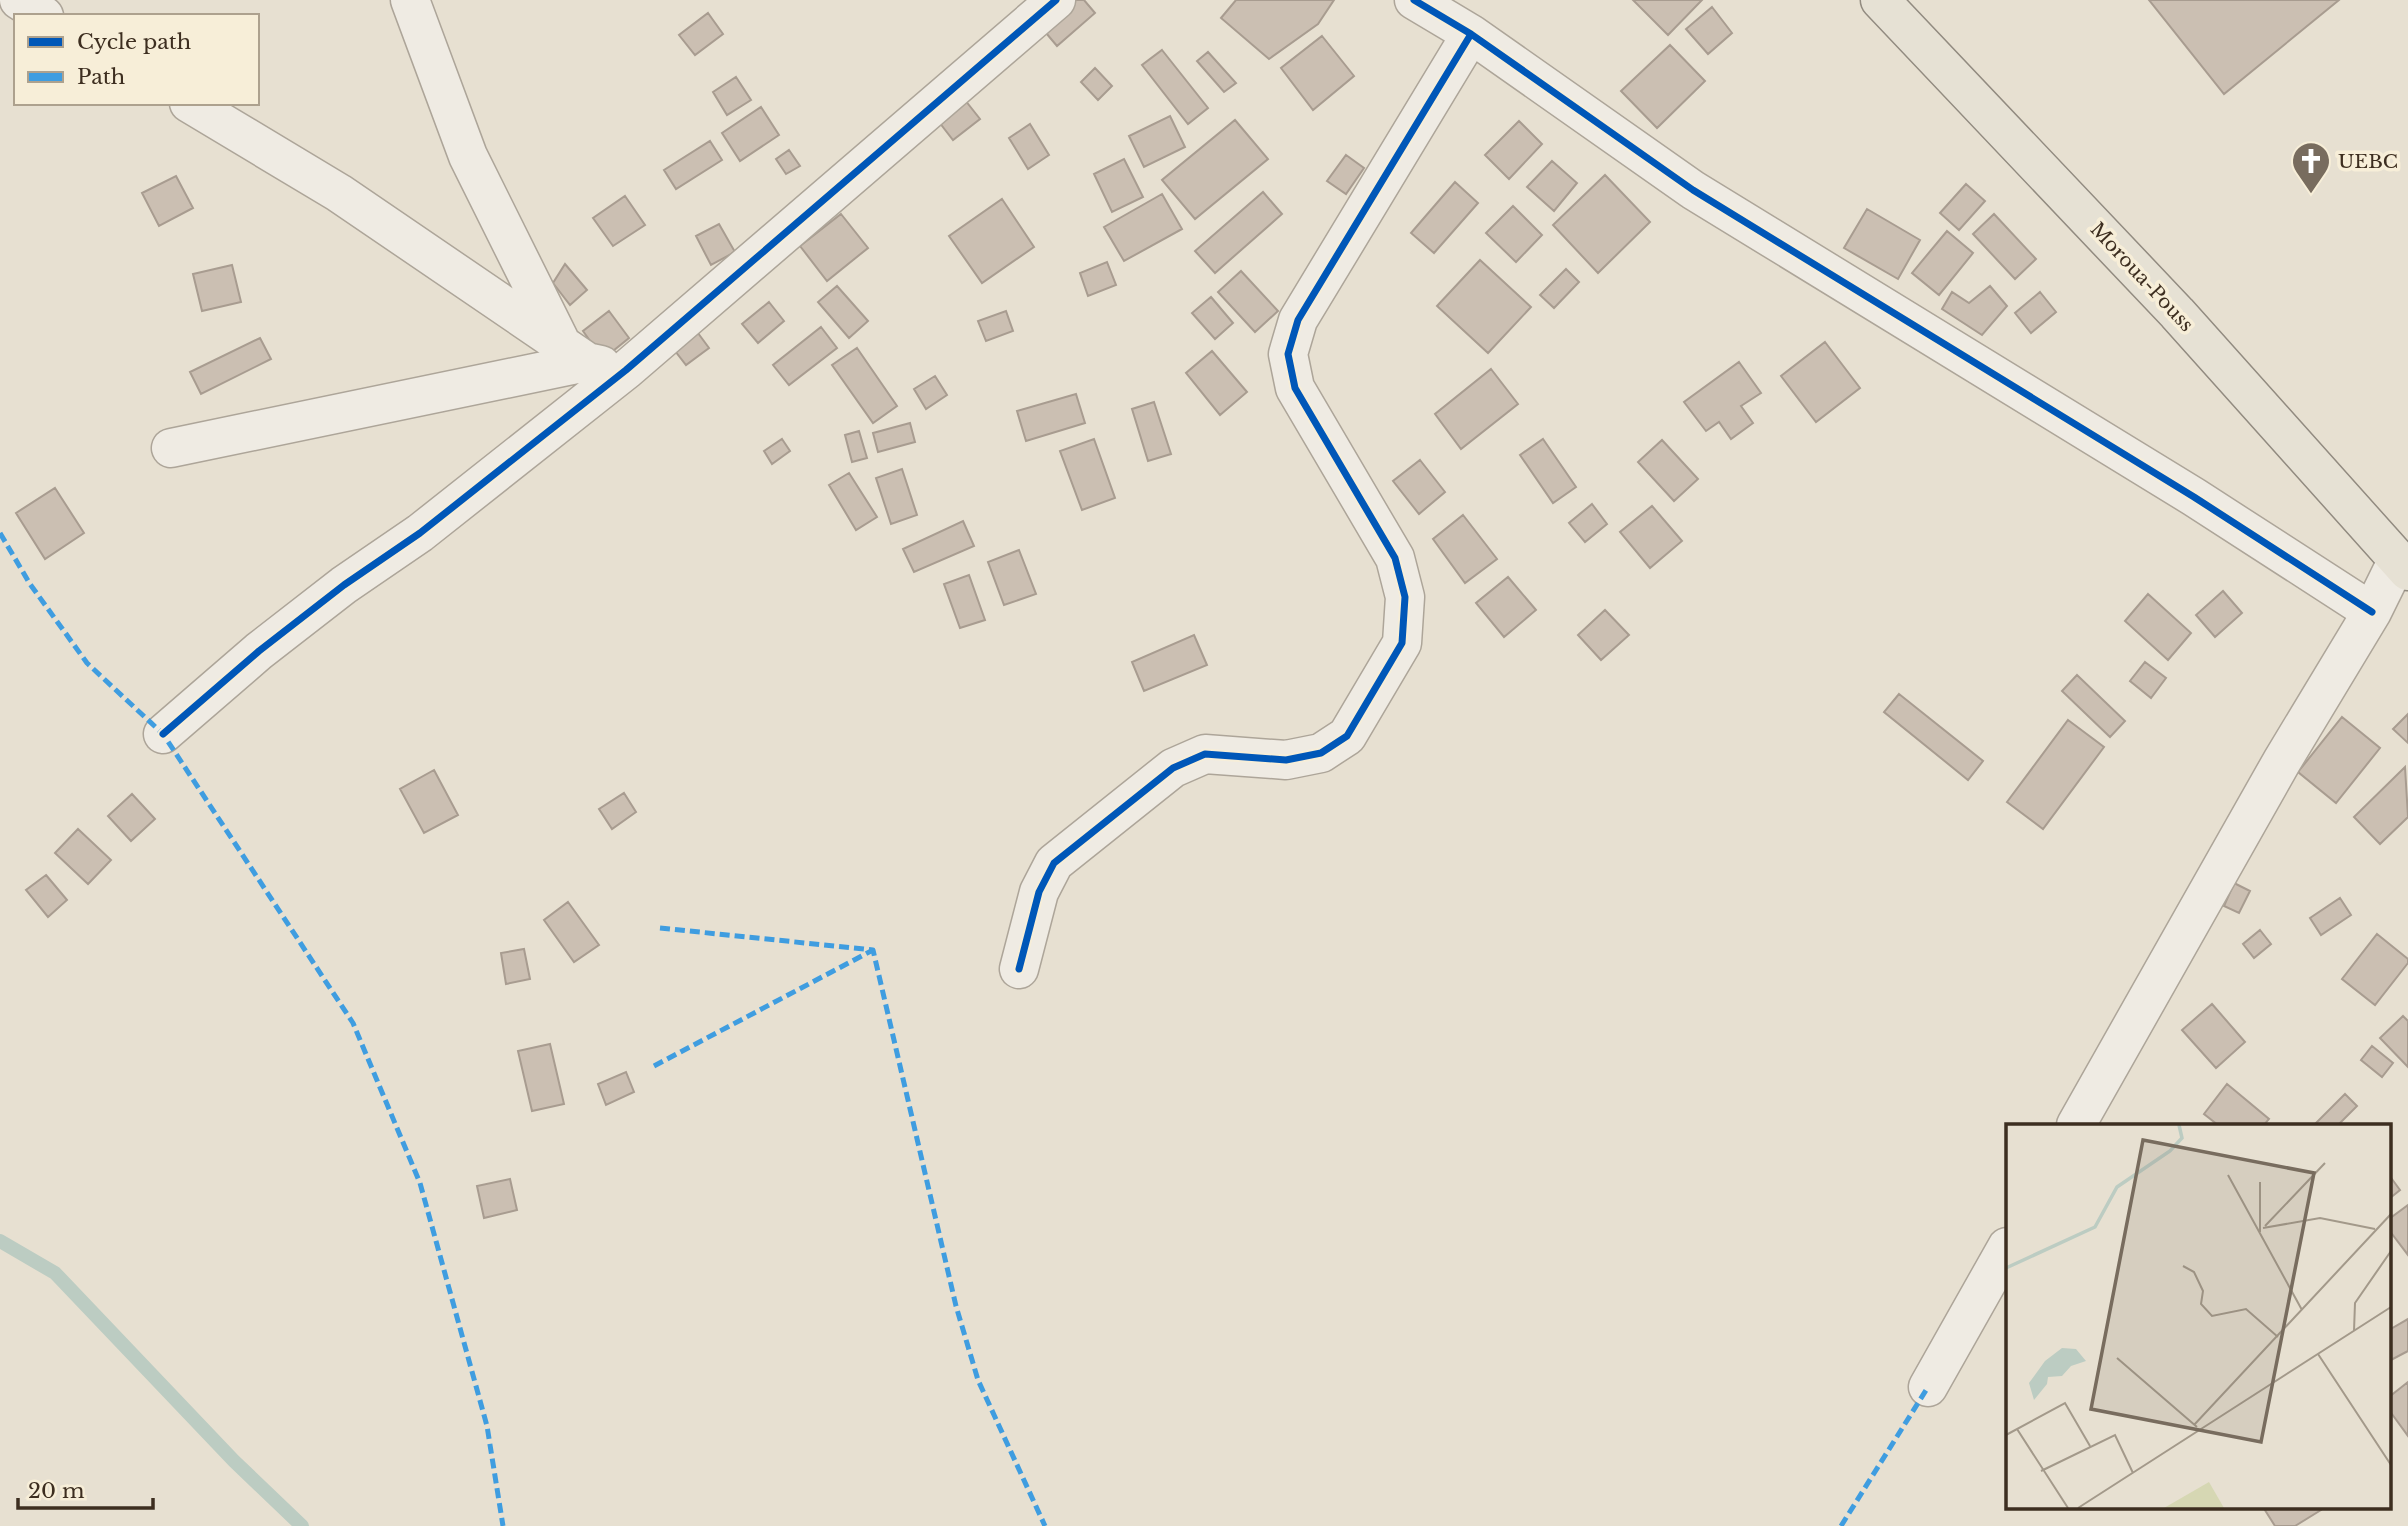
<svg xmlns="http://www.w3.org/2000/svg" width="2408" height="1526" font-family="'Libre Baskerville',serif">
<rect width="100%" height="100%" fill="#e7e0d1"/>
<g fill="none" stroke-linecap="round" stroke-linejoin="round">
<path stroke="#bcccc2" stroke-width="14" d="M0,1241L55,1273L234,1461L302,1526"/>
</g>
<path fill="#cbbfb2" stroke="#a89c90" stroke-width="2" d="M1072,0H1084L1095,13L1057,46L1041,27Z
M1236,0H1334L1318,24L1269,59L1221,18Z
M1633,0H1702L1668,35Z
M2149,0H2339L2224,94Z
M1712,7L1732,33L1708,54L1686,29Z
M708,13L723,34L695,55L679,35Z
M1322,36L1354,76L1313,110L1281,68Z
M1670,45L1705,81L1657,128L1621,91Z
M1162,50L1208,108L1188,124L1142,65Z
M1208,52L1236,83L1224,92L1197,61Z
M1095,68L1112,86L1098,100L1081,82Z
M736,77L751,100L727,115L713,92Z
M965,100L980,119L953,140L939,122Z
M761,107L779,135L740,161L722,133Z
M1170,116L1185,147L1144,167L1129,136Z
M1235,120L1268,159L1195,219L1162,180Z
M1519,121L1542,144L1509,179L1485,155Z
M1030,124L1049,155L1028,169L1009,138Z
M710,141L722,160L676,189L664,170Z
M789,150L800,166L786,174L776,159Z
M1346,155L1364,168L1346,194L1327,181Z
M1124,159L1143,197L1112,212L1094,174Z
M1552,161L1577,183L1554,211L1527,187Z
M1605,175L1650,222L1598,273L1553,225Z
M176,176L193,208L159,226L142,193Z
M1455,182L1478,203L1434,253L1411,233Z
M1966,184L1985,201L1959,230L1940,213Z
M1263,192L1282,214L1215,273L1195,251Z
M1162,194L1182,229L1124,261L1104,227Z
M625,196L645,225L613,246L593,218Z
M1002,199L1034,247L982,283L949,236Z
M1513,206L1542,235L1516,262L1486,233Z
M1867,209L1920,240L1898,279L1844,248Z
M841,214L868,248L827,281L800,246Z
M1994,214L2036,259L2015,279L1973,234Z
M719,224L735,252L711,265L696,236Z
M1947,231L1973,253L1939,295L1912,273Z
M1480,260L1531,307L1488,353L1437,306Z
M1107,262L1116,285L1088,296L1080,273Z
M565,264L587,290L570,305L553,283Z
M232,265L241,302L202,311L193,274Z
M1566,269L1579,282L1554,308L1540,295Z
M1241,271L1278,311L1255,332L1218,292Z
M837,286L868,321L849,338L818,302Z
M1990,286L2007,306L1982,335L1942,309L1952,292L1969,303Z
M2040,292L2056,312L2031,333L2015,313Z
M1211,297L1233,323L1215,339L1192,313Z
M769,302L784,321L758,343L742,324Z
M609,311L629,338L603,359L583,331Z
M1006,311L1013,331L986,341L978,321Z
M821,327L837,348L789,385L773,365Z
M695,329L709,348L686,365L672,347Z
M260,338L271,359L201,394L190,372Z
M1825,342L1860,388L1816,422L1781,376Z
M857,348L897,406L873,423L832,365Z
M1212,351L1247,392L1220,415L1186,373Z
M1739,362L1761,393L1741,406L1753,423L1731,439L1719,422L1706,431L1684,402Z
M1491,369L1518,404L1461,449L1435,414Z
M935,376L947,395L926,409L914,389Z
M1076,394L1085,423L1026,441L1017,411Z
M1154,402L1171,454L1148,461L1132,409Z
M910,423L915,442L878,452L873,433Z
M859,431L867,458L852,462L845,435Z
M782,439L790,451L772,464L764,451Z
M1094,439L1115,498L1082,510L1060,451Z
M1543,439L1576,487L1553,503L1520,455Z
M1662,440L1698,479L1674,501L1638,462Z
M1420,460L1445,492L1419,514L1393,481Z
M902,469L917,515L891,524L876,478Z
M849,473L877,517L856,530L829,485Z
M55,488L84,533L45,559L16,513Z
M1592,504L1607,524L1585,542L1569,523Z
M1652,506L1682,541L1650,568L1620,532Z
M1463,515L1497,559L1465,583L1433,539Z
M963,521L974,546L914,572L903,549Z
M1019,550L1036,594L1004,605L988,562Z
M969,575L985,620L960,628L944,584Z
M1508,577L1536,610L1504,637L1476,603Z
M2223,591L2242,613L2215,637L2196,615Z
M2148,594L2191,633L2168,660L2125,621Z
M1605,610L1629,635L1601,660L1578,635Z
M1194,635L1207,665L1144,691L1132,662Z
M2145,662L2166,678L2151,698L2130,681Z
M2077,675L2125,721L2110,737L2062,691Z
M1899,694L1983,761L1968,780L1884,712Z
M2408,714V743L2393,729Z
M2342,717L2380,748L2336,803L2298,772Z
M2068,720L2104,747L2043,829L2007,802Z
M2405,767L2408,817L2380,844L2354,817Z
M434,770L458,815L424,833L400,789Z
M624,793L636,812L612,829L599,809Z
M132,794L155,819L131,841L108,816Z
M78,829L111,860L88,884L55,853Z
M46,875L67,900L48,917L26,890Z
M2234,883L2250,891L2239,913L2224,906Z
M2340,898L2351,915L2321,935L2310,918Z
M568,902L599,945L574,962L544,920Z
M2260,930L2271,944L2254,958L2243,944Z
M2377,934L2408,959V963L2375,1005L2342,979Z
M524,949L530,979L506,984L501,953Z
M2212,1004L2245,1042L2216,1068L2182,1030Z
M2403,1016L2408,1021V1067L2380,1038Z
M550,1044L564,1104L532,1111L518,1051Z
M2372,1046L2393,1063L2382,1077L2361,1060Z
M626,1072L634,1092L606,1105L598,1084Z
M2227,1084L2269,1119L2264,1125H2218L2204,1114Z
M2345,1094L2357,1106L2338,1125H2314Z
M2389,1175L2400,1190L2389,1199Z
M510,1179L517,1210L484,1218L477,1186Z
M2408,1205V1255L2389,1230V1219Z
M2408,1319V1351L2389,1361V1330Z
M2408,1382V1436L2389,1410V1397Z
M2263,1507H2319L2321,1510L2295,1526H2275Z"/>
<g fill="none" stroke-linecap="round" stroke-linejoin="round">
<defs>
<path id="minor" d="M19,0L44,16
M410,0L468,156L561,343
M1414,0L1471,34L1693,190L2194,497L2372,612
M189,103L339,193L587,362
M171,448L587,362L601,365
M163,734L259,651L344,585L420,533L626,370L1056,0
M1019,969L1039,892L1054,863L1173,768L1205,754L1286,760L1321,753L1347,736L1402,643L1405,597L1395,558L1295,388L1288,354L1298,320L1471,34
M2076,1125L2282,761L2372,612L2397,561
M1928,1387L2007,1247"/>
<path id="major" d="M1880,0L2177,313L2408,571"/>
</defs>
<use href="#minor" stroke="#ada599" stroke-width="41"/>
<use href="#major" stroke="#928b80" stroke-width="41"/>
<use href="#minor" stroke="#efebe3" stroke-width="38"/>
<use href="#major" stroke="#e6e1d4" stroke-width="38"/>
<path stroke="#3f9de0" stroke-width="5" stroke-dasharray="10 5" stroke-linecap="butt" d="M0,533L30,584L87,663L163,734L353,1023L420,1183L487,1426L503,1526
M660,928L873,950L956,1306L978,1380L1045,1526
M654,1066L873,950
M1841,1526L1928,1387"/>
<defs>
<path id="cycleway" d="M1414,0L1471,34L1693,190L2194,497L2372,612
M163,734L259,651L344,585L420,533L626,370L1056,0
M1019,969L1039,892L1054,863L1173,768L1205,754L1286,760L1321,753L1347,736L1402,643L1405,597L1395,558L1295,388L1288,354L1298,320L1471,34"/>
</defs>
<use href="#cycleway" stroke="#f7eed8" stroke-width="11"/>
<use href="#cycleway" stroke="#0057b8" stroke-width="7"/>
</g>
<defs>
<symbol id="church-pin" viewBox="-11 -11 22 30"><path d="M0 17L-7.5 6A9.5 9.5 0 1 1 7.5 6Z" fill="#786c5e" stroke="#f7eed8"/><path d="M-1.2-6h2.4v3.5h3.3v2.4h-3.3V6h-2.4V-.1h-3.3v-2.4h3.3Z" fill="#fff"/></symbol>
</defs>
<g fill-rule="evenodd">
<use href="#church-pin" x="2289" y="139" width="44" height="60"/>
</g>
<g text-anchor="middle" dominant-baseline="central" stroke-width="7" stroke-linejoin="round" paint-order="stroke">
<g font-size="19" fill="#3d2e20" stroke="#f7eed8" text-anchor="start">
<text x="2338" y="161">UEBC</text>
</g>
<g font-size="19" fill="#3d2e20" stroke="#f7eed8">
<text transform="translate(2142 277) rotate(47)">Moroua-Pouss</text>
</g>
</g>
<g transform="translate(2006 1124)">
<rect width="385" height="385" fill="#e7e0d1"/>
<path d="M203,358L218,384H158Z" fill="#d6d7b3"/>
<path d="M56,224L70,225L80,237L65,242L56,252L42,253L41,260L28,276L23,259L39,237Z" fill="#bcccc2"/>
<path fill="none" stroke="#bcccc2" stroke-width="3.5" d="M0,144L89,103L111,63L164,27L176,14L173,1"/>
<path fill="none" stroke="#a3998a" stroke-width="2" d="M222,51L296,186M254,58V108M259,102L319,39M257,104L314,94L369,105M177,142L188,148L197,167L195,180L206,192L240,185L272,213M348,207L349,179L385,127M312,230L385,341M111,234L191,303M188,301L385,90M11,305L62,384M0,311L59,279L84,322M35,347L109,311L127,349M72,384L385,183"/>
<path fill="#786c5e" fill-opacity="0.15" stroke="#786c5e" stroke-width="3.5" d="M137,16L308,49L255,318L85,285Z"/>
<rect width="385" height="385" fill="none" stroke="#3d2e20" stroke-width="3.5"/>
</g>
<rect x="14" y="14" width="245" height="91" fill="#f7eed8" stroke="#ada18e" stroke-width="2"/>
<rect x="28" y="37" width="35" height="10" fill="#0057b8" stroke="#ada18e" stroke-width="2"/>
<text x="77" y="49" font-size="21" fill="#3d2e20">Cycle path</text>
<rect x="28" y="72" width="35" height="10" fill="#3f9de0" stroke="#ada18e" stroke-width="2"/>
<text x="77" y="84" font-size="21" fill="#3d2e20">Path</text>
<path d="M18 1498v10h135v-10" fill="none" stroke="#3d2e20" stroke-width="3.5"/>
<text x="28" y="1498" font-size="21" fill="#3d2e20" stroke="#f7eed8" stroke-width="5" paint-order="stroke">20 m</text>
</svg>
